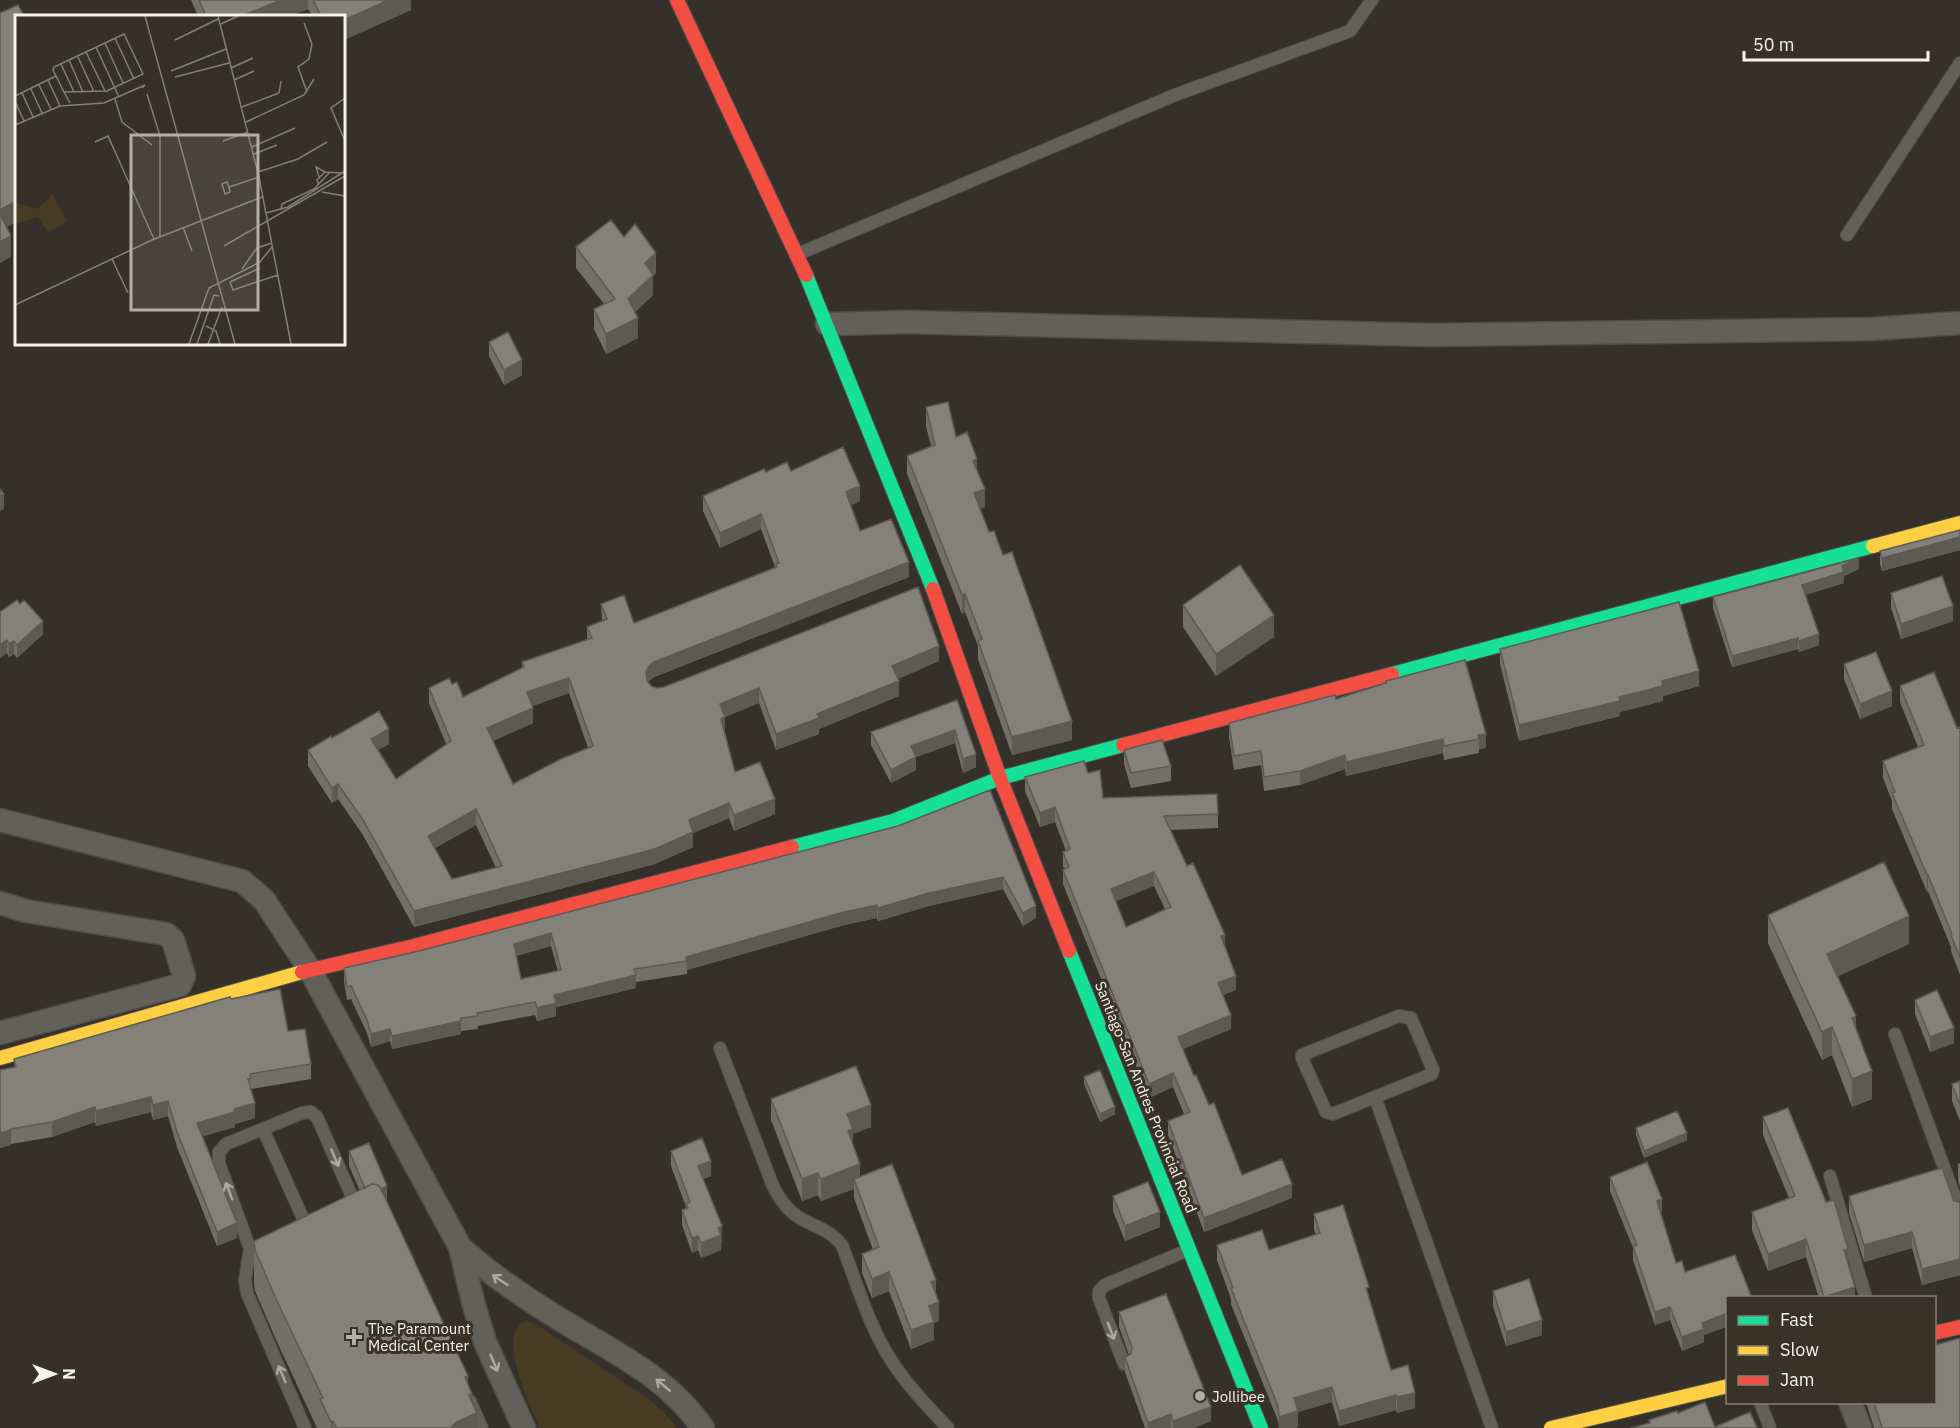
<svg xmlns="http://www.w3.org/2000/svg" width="1960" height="1428" font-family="'IBM Plex Sans',sans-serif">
<rect width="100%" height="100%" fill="#35312a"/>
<path fill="#473b22" d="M526,1321L537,1325L647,1398L664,1412L677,1428H540C531,1408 494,1331 526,1321Z"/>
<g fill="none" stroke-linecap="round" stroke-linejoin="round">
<defs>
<path id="lane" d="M1847,235L1960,63
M798,254L1175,95L1350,31L1372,0
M1399,1016L1411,1018L1433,1070L1432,1074L1333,1114L1326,1112L1302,1058V1055Z
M1895,1034L1960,1211
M720,1048L773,1186C779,1197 784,1206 794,1214C811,1227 828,1227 842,1245C857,1284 869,1326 891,1360C907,1385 928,1407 948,1428
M1375,1097L1492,1428
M263,1129L309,1232
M1830,1176L1866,1298
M1124,1364L1099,1298V1291L1105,1285L1188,1250
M470,1401L482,1428
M1760,1402L1770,1428
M305,1428L247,1293L245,1280L250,1249L219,1163V1152L226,1144L302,1113L311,1112L317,1117L357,1208"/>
<path id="street" d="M827,324L908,322L1430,335L1871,329L1960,323
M0,820L242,881L264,900L310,970L460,1247L473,1302L485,1342L524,1428
M0,903L26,911L166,934L173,940L184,976L180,985L0,1033
M460,1247C491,1275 525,1298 561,1320C612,1351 668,1377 703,1428
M1850,1402L1860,1428"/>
<path id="fast" d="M806,275L933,589
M1392,674L1873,546
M792,847L893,821L1000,778L1123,745
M1069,951L1261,1428"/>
<path id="slow" d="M1873,546L1960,523
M0,1058L302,972
M1551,1428L1728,1386"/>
<path id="jam" d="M677,0L806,275
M933,589L1000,778L1069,951
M1123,745L1392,674
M302,972L414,946L792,847
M1934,1333L1960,1327"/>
</defs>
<use href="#lane" stroke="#504d47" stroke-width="14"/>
<use href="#street" stroke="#504d47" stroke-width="25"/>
<use href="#fast" stroke="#504d47" stroke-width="16"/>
<use href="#slow" stroke="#504d47" stroke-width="16"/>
<use href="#jam" stroke="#504d47" stroke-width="16"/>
<use href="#lane" stroke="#62605a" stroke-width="12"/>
<use href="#street" stroke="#62605a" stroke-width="22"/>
<use href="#fast" stroke="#16e098" stroke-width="14"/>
<use href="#slow" stroke="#ffcf43" stroke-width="14"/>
<use href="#jam" stroke="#f24e42" stroke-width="14"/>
</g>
<path fill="#726e69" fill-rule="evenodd" d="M191,0H411V10L344,40V16H312L308,9L290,16H198Z
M624,237L656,273L653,276V295L635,312L638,338L606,354L594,329V309L604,304L576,268V247Z
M489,342L522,375L504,385L489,356Z
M926,407L956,437L977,470L985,507L980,509L1072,740L1012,755L978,659V646L965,612L962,614L907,474V456L931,446L926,426Z
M791,471L860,501L851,505L860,531L909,577L654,677L648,682L651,686L656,688L939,661L898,679L899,696L819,729V734L776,750L759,703L725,717L724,733L735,772L775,814L734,831L729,818L693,833V847L655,864L414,927L363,835L338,799L332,803L308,766V750L332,738L389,744L378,750L396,779L446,744L429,703V688L452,684L463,697L522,668V662L587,640V627L602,621L601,604L634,623L775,567L761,529L720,548L703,511V496L766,472ZM569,693L588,748L513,784L493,741L533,723L532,706ZM476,825L496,868L452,879L435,848Z
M1960,530V550L1882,571L1880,564V551Z
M1859,569L1844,576V583L1805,595L1819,645L1799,652L1798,649L1732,667L1713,608V597Z
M1891,593L1953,621L1901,639L1891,608Z
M1183,605L1274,637L1216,676L1183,627Z
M0,612L43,634L17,658L14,654L9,657L7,653Z
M1500,649L1699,686L1663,696V701L1620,712V716L1519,741L1500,664Z
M1465,660L1486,748L1479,749V753L1444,760L1443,753L1346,776L1345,769L1300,785L1264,791L1261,765L1234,770L1229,737V723L1336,699Z
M1844,664L1892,706L1860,719L1844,679Z
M1900,686L1957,728L1960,727V975L1951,951V947L1928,891L1927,892L1892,809V801L1883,778V761L1918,747L1900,702Z
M957,700L976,767L963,773L955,743L916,757V770L891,783L871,745V732Z
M1124,750L1171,766V781L1131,788L1124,764Z
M1088,773L1103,798L1218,814V828L1170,830L1225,947L1236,990L1223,995L1231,1029L1183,1049L1194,1076L1209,1105L1242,1175L1292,1198L1204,1232L1168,1135V1121L1184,1114L1173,1087L1149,1098L1063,884V870L1064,869L1063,866V852L1066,851L1055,822L1040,827L1025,791V777ZM1154,886L1165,909L1126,927L1116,901Z
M990,790L1036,918L1023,926L1003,889L929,906L878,921L877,918L844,925L687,970V974L636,982V988L556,1007V1016L537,1021L535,1015L478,1026V1029L461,1031V1034L392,1049L390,1041L371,1047L367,1033L351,999L347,1000L344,981V968L419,951L898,826ZM551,946L558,971L521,979L516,956Z
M1768,915L1909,944L1838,976L1856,1028L1872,1099L1852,1107L1832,1055L1822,1060L1768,943Z
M231,999L288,1031L311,1064V1079L251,1089L255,1118L235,1124V1127L203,1136L237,1238L217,1246L177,1147L168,1116L153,1120L151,1112L96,1126L95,1122L52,1137L11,1144V1145L0,1148V1070L14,1067V1059Z
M1915,1000L1954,1043L1930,1052L1915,1014Z
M1084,1077L1115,1114L1100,1122L1084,1084Z
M1960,1081V1121L1952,1101V1084Z
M771,1099L871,1127L853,1134V1145L860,1177L936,1296L939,1321L934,1323V1340L911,1349L889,1291L872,1298L862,1273V1254L873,1250L854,1198V1189L821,1201L818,1195L802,1201L771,1120Z
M1763,1117L1848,1264L1855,1298H1819L1806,1257L1768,1271L1752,1230V1212L1789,1198L1763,1135Z
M1636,1128L1687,1140L1644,1158L1636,1135Z
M349,1151L387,1201V1202L468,1384L477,1428H317L277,1342L255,1291L254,1282V1241L360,1191L349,1166Z
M671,1151L711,1176L703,1179L722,1241L721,1242V1250L701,1258L698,1250L692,1253L682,1225V1210L686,1209V1207L671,1166Z
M1960,1163V1187L1958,1180V1164Z
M1942,1168L1960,1275L1922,1285L1912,1248L1864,1262L1849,1213V1196Z
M1610,1177L1662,1212L1660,1213L1676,1263L1685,1272L1728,1298V1326L1704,1335V1342L1682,1351L1670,1320L1655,1325L1633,1260V1248L1610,1191Z
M1113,1196L1160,1227L1125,1241L1113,1211Z
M1314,1214L1369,1297L1391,1370L1415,1408L1397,1413L1396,1410L1339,1426L1332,1402L1298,1412V1427L1294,1428H1279L1278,1421L1231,1304V1299L1217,1260V1245L1269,1250L1316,1235L1314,1230Z
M1493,1291L1542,1335L1506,1346L1493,1306Z
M1119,1312L1211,1421L1194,1428H1145L1125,1372V1357L1129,1355L1119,1327Z
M1866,1402H1935L1960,1428H1874Z"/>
<path fill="#5c5a55" d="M281,0H308V9L290,16H244V15Z
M389,0H411V10L344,40V20Z
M16,201V222L0,231V210Z
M11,236V257L0,263V242Z
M656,253V273L653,276V295L628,319V299L645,263Z
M638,318V338L606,354V334Z
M522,360V375L504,385V370Z
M977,459V478L973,461Z
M860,486V501L846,507V492Z
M985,489V507L974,512V493Z
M4,494V509L0,511V496Z
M761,514V529L720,548V533Z
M1960,537V550L1882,571V558Z
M1859,558V569L1844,576V583L1802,596V585Z
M909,562V577L654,677L649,681L646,687V672L649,666L654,662Z
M965,594V612L962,614V595Z
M1953,606V621L1901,639V624Z
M1274,615V637L1216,676V654Z
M43,621V634L17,658V645Z
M1819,634V645L1799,652V641Z
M1798,638V649L1732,667V656Z
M7,640V653L0,658V645Z
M14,641V654L9,657V644Z
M939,646V661L892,681V666Z
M1699,671V686L1663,696V701L1620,712V716L1519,741V725L1619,697L1662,681Z
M569,678V693L527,708V692Z
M899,681V696L819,729V734L776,750V734L817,714Z
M759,688V703L720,719V704Z
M1892,691V706L1860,719V704Z
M533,708V723L487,743V728Z
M725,717V733L721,735V719Z
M1072,721V740L1012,755V737Z
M389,729V744L371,754V739Z
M955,730V743L916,757V770L891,783V770L911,746Z
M1486,734V748L1479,749L1478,735Z
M1443,739V753L1346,776V762Z
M976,754V767L963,773V759Z
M1345,755V769L1300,785V771Z
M338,784V799L332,803V788Z
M775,799V814L734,831V815Z
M729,803V818L693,833V847L655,864L414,927V911L689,820Z
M1055,807V822L1040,827V813Z
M476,809V825L428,851V836Z
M1154,872V886L1111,903V889Z
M1927,875H1928V891L1927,892Z
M1003,877V889L929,906L878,921V908L929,893Z
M877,905V918L844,925L687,970L686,957L844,912Z
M1036,906V918L1023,926V913Z
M1909,916V944L1827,981V954Z
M551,933V946L514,956V944Z
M1225,935V949L1221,936Z
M636,975V988L556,1007V1016L537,1021V1008L554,995Z
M1236,976V990L1218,997V983Z
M1231,1015V1029L1178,1051V1037Z
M1856,1016V1044L1852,1018Z
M461,1021V1034L392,1049V1036Z
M1832,1027V1055L1822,1060V1032Z
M1954,1028V1043L1930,1052V1037Z
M390,1029V1041L371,1047V1034Z
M1872,1071V1099L1852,1107V1079Z
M1173,1073V1087L1149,1098V1084Z
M151,1097V1112L96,1126V1111Z
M168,1101V1116L153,1120V1105Z
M255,1103V1118L235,1124V1127L197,1138V1123L234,1109Z
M871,1105V1127L853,1134V1151L848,1153L847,1114Z
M95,1107V1122L52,1137V1122Z
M1115,1107V1114L1100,1122V1114Z
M11,1130V1145L0,1148V1133Z
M1687,1133V1140L1644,1158V1151Z
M711,1161V1176L698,1181V1166Z
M860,1164V1186L854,1179V1189L821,1201V1179Z
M818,1173V1195L802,1201V1179Z
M1292,1184V1198L1204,1232V1218Z
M387,1186V1201L367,1208V1194Z
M1662,1199V1212L1657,1214V1201Z
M1160,1212V1227L1125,1241V1226Z
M237,1223V1238L217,1246V1232Z
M722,1226L721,1250L701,1258V1243L718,1228Z
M1912,1232V1248L1864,1262V1245Z
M698,1236V1250L692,1253V1238Z
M1806,1239V1257L1768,1271V1254Z
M1848,1249V1266L1844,1250Z
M1960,1257V1275L1922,1285V1269Z
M889,1272V1291L872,1298V1279Z
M936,1280V1298L931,1282Z
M1855,1287V1298H1824V1297Z
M939,1302V1321L934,1323V1340L911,1349V1330L929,1306Z
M1670,1307V1320L1655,1325V1312Z
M1728,1313V1326L1704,1335V1342L1682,1351V1337L1702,1323Z
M1542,1320V1335L1506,1346V1332Z
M468,1376V1417L469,1395L472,1394V1415L477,1413V1428H450L465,1377Z
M1332,1387V1402L1298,1412V1427L1294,1428H1279V1417L1294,1398Z
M1415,1393V1408L1397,1413V1397Z
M1396,1395V1410L1339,1426V1411Z
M1211,1407V1421L1194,1428H1173V1421Z
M1171,1414V1428H1148V1423Z
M333,1421V1428H331V1422Z"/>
<path fill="#84807a" stroke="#5c5a55" stroke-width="1.5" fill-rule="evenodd" d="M199,0H281L244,15V16H206Z
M313,0H389L344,20V16H321Z
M18,5L24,16H16V201L0,210V13Z
M0,214L11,236L0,242Z
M611,220L624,237L635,224L656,253L645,263L653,275L628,299L638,318L606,334L594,309L615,299L576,247Z
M508,332L522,360L504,370L489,342Z
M948,402L956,437L967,432L977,459L973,461L985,489L974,493L989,532L994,531L1003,555L1012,552L1072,721L1012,737L978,641L982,639L965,594L962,595L907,456L935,445L926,407Z
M843,447L860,486L846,492L860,531L891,519L909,562L654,662L649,666L646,672L647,680L651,686L656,688L664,687L918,587L939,646L892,666L899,681L817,714L819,718L776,734L759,688L720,704L725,717L721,719L735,772L760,762L775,799L734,815L729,803L689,820L693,832L655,849L414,911L363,820L338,784L332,788L308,750L331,736L332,738L379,711L389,729L371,739L396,779L451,741L429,688L449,678L452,684L457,682L463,697L524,667L522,662L592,638L587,627L607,619L601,604L624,595L634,623L777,567L776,564L779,563L761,514L720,533L703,496L764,469L766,472L787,462L791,471ZM569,678L593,746L561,759L513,784L487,728L533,708L527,692ZM476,809L502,866L452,879L428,836Z
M0,489L4,494L0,496Z
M1960,530V537L1882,558L1880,551Z
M1859,558L1842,566L1844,572L1802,585L1819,634L1799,641L1798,638L1732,656L1713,597Z
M1240,565L1274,615L1216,654L1183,605Z
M1942,576L1953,606L1901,624L1891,593Z
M17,600L20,604L24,600L43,621L17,645L14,641L9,644L7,640L0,645V612Z
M1679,602L1699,671L1662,681L1663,686L1619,697L1620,701L1519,725L1500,649Z
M1876,652L1892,691L1860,704L1844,664Z
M1465,660L1486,734L1478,735L1479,739L1444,746L1443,739L1346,762L1345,755L1300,771L1264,777L1261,751L1234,756L1229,723L1335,695L1336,699L1386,683V681Z
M1934,672L1957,728L1960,727V958L1951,935L1952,934L1928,875H1927L1892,793L1895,792L1883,761L1924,745L1900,686Z
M957,700L976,754L963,759L955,730L911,746L916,757L891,770L871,732Z
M1162,740L1171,766L1131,773L1124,750Z
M1084,761L1088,773L1100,770L1103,798L1217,794L1218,814L1164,816L1187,866L1193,863L1210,901L1225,935L1221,936L1236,976L1218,983L1231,1015L1178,1037L1194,1076L1196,1075L1209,1105L1214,1103L1242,1175L1282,1159L1292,1184L1204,1218L1168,1121L1190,1112L1173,1073L1149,1084L1063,870L1069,867L1063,852L1070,849L1055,807L1040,813L1025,777ZM1154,872L1171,907L1126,927L1111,889Z
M990,790L1036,906L1023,913L1003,877L929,893L878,908L877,905L844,912L686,957L687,961L634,969L636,975L554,995L556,1003L537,1008L535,1002L477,1013L478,1016L461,1018V1021L392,1036L390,1029L371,1034L367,1020L351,986L347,987L344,968L419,951L898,826ZM551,933L561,970L521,979L514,944Z
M1884,862L1909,916L1827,954L1856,1016L1852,1018L1872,1071L1852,1079L1832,1027L1822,1032L1768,915Z
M280,989L288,1031L305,1029L311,1064L250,1074L251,1078L248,1079L255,1103L234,1109L235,1112L197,1123L237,1223L217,1232L177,1132L168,1101L153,1105L151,1097L96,1111L95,1107L52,1122L11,1129V1130L0,1133V1070L16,1067L14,1059L230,997L231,999Z
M1937,990L1954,1028L1930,1037L1915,1000Z
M856,1066L871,1105L847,1114L853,1129L848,1131L860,1164L821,1179L818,1173L802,1179L771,1099Z
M1100,1070L1115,1107L1100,1114L1084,1077Z
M1960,1081V1105L1952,1084Z
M1788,1108L1826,1202L1834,1200L1848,1249L1844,1250L1855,1287L1824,1297L1806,1239L1768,1254L1752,1212L1795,1196L1763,1117Z
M1677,1111L1687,1133L1644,1151L1636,1128Z
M702,1138L711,1161L698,1166L722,1226L718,1228L721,1235L701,1243L698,1236L692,1238L682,1210L688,1208L686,1204L690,1202L671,1151Z
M369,1143L387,1186L381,1189L378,1185L372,1184L365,1188L349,1151Z
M1647,1162L1662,1199L1657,1201L1676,1263L1682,1261L1685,1272L1735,1255L1752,1298H1728V1313L1702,1323L1704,1329L1682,1337L1670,1307L1655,1312L1633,1246L1637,1245L1610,1177Z
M892,1164L936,1280L931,1282L939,1302L929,1306L934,1322L911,1330L889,1272L872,1279L862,1254L879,1247L854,1179Z
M1942,1168L1954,1201L1960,1202V1259L1922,1269L1912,1232L1864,1245L1849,1196Z
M1148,1182L1160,1212L1125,1226L1113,1196Z
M372,1184L378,1185L380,1187L468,1376L465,1377L472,1394L469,1395L477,1413L457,1422L450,1428H337L333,1421L331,1422L320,1399L323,1398L277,1301L255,1250L254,1241Z
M1343,1205L1369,1287L1366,1288L1391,1370L1408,1365L1415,1393L1397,1397L1396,1395L1339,1411L1332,1387L1294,1398L1298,1411L1279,1417L1278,1406L1231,1288H1233L1217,1245L1262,1230L1269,1250L1320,1233L1314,1214Z
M1529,1279L1542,1320L1506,1332L1493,1291Z
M1166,1294L1211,1407L1173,1421L1171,1414L1148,1423L1125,1357L1131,1354L1132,1347L1119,1312Z
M1960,1338V1428H1882L1874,1402H1935V1345Z
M1705,1402L1715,1427L1750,1412L1757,1428H1631L1650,1423L1649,1420L1677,1411L1678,1413Z"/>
<defs><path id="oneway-shaft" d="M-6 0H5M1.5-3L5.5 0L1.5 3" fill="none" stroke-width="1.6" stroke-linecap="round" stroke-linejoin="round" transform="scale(1.5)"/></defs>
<g stroke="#acaaa2">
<use href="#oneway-shaft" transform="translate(335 1158) rotate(67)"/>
<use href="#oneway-shaft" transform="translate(229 1191) rotate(-111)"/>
<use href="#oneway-shaft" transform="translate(500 1280) rotate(-146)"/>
<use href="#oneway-shaft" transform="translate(1111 1331) rotate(69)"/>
<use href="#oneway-shaft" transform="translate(494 1363) rotate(67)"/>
<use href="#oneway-shaft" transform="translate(282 1374) rotate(-113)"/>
<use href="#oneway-shaft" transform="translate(663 1385) rotate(-140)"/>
</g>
<g fill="#b3afa7" stroke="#393226" stroke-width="2">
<path d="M351 1328h6v6h6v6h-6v6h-6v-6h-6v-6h6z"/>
<circle cx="1200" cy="1396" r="6"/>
</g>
<g text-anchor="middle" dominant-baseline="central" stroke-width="6" stroke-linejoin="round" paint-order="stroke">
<g font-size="15" fill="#f7f3eb" stroke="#393226">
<text transform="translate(1146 1097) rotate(68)">Santiago-San Andres Provincial Road</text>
</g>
<g font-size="15" fill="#f7f3eb" stroke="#393226" text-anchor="start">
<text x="368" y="1328">The Paramount<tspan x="368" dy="17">Medical Center</tspan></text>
<text x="1212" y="1396">Jollibee</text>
</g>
</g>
<g transform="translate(15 15)">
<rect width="330" height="330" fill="#35312a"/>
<path d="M38,179L52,207L33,217L23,202L0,209V188L23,194Z" fill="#473b22"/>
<path fill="none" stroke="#837f77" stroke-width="1.5" d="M130,1L220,329M203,1L244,162L276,329M289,8L297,29L294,44L283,52L292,77M206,9L223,1M100,23L119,64M160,25L203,4M90,28L108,68M81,32L104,82M71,37L90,76M63,42L79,77M54,45L68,77M46,49L59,77M216,53L238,43M156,56L211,34M160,62L214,48M33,65L45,91M219,65L239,56M24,70L36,94M16,74L27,98M49,77L92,76L128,59L109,19L39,52L38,55L49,77L55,88M7,78L18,102M132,79L145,121V221M0,81L41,61M330,83L316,93L330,126M100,84L107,107L137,130M0,86L9,106M227,92L264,78L266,66M231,107L289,80L299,64M0,110L45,91L89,88L130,70L127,73M208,126L233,117M80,127L93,121L139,224M237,132L280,113M239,139L262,130M243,157L283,144L312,127M304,162L301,152L310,157M304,170L302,165L310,157L326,158M214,172L212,167L207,169L210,179L215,177L214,172L244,162M307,177L330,181M266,195L267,189L299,174L314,158M251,198L273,192L330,156M168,212L177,236M209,231L330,161M97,244L113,278M245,253L215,267L218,275L263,260M227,254L242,233L257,228M0,290L137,225L247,182M191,311L201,316L205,329M174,329L194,273L245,247L257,232M182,329L199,280L204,281M193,329L207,292"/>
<path fill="#b3afa7" fill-opacity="0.15" stroke="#b3afa7" stroke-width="3" d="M116,120H243V295H116Z"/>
<rect width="330" height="330" fill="none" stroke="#f7f3eb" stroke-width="3"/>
</g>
<rect x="1726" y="1296" width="210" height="108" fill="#393226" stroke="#857f75" stroke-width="1.5"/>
<rect x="1738" y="1316" width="30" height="9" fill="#16e098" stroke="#857f75" stroke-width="1.5"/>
<text x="1780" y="1326" font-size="18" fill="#f7f3eb">Fast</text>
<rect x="1738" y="1346" width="30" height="9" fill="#ffcf43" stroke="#857f75" stroke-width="1.5"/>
<text x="1780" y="1356" font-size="18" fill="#f7f3eb">Slow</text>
<rect x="1738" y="1376" width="30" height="9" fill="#f24e42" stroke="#857f75" stroke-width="1.5"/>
<text x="1780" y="1386" font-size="18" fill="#f7f3eb">Jam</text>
<g transform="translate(54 1374) rotate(90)" stroke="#393226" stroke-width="4.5" paint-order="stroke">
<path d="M0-4.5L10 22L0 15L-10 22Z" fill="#f7f3eb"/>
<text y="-9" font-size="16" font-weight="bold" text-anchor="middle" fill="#f7f3eb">N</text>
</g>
<path d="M1744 51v9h184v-9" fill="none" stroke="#f7f3eb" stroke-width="3"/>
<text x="1753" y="51" font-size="18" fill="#f7f3eb" stroke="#393226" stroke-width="4.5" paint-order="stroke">50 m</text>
</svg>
